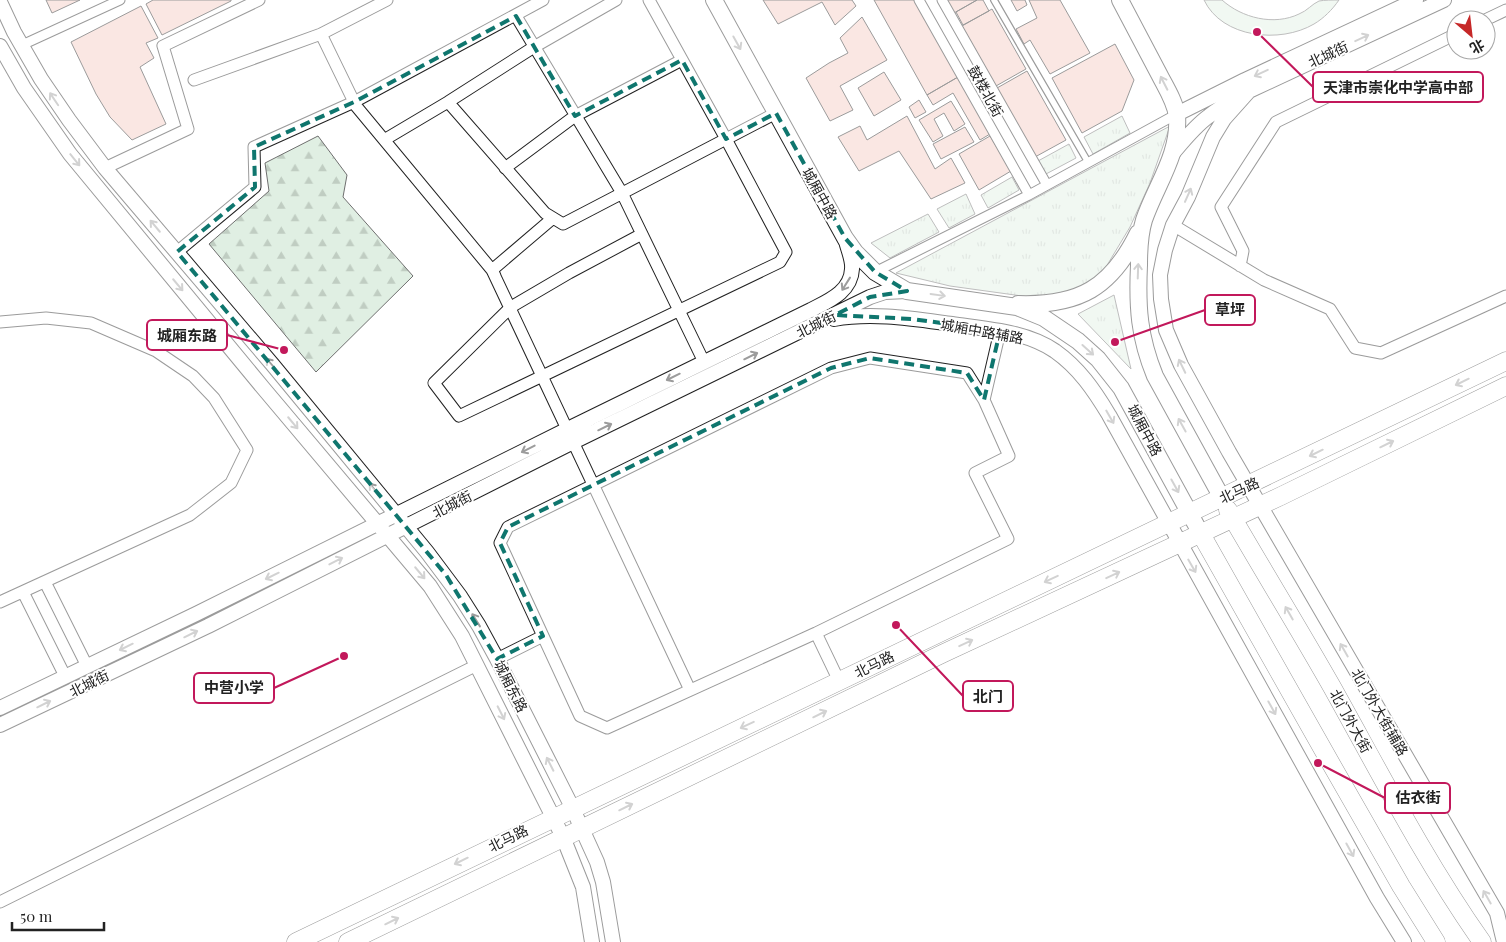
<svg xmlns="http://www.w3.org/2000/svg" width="1506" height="942" font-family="'Playfair Display','Noto Sans SC',serif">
<defs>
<pattern id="grass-tufts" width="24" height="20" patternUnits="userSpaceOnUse" patternTransform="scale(1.25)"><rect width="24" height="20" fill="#e0efe3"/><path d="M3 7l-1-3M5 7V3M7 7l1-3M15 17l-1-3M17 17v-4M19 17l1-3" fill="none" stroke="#c0cdc2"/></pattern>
<pattern id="forest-firs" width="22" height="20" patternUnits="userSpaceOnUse" patternTransform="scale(1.25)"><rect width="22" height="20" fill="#e0efe3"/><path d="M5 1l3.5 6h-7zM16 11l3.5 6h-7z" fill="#c0cdc2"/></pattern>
</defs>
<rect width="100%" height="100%" fill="#fff"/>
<path fill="url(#grass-tufts)" stroke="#6f6f6f" d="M1122,116L1130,133L1093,154L1084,137Z
M1170,126L1150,183L1130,227L1103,272L1085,285L1073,290L1047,297L1022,296L950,286L896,273Z
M1069,144L1076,158L1046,174L1038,161Z
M1012,177L1019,190L988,208L981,195Z
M966,194L975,214L949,228L937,209Z
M928,214L939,232L890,258L871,243Z
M1114,295L1131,369L1078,314Z"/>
<path fill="url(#forest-firs)" stroke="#6f6f6f" d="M318,136L347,175L343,197L413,276L316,372L209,244L269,191L265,163Z"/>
<path fill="#e0efe3" stroke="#6f6f6f" d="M1204,0H1222C1242,18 1274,26 1299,14C1307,11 1312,4 1319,1C1324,0 1333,0 1339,0C1332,10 1324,18 1314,24C1280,44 1222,38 1204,0Z"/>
<path fill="#f3c9c0" stroke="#222" d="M46,0H80L52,13Z
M153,0H231V1L162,35L146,4Z
M763,0H852L856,6L835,25L822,2L778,24Z
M874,0H914L958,77L927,95Z
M947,0H977L954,13Z
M977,0H983L989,11L963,25L956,12Z
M1011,0H1025L1027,5L1017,11Z
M1029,0H1060L1090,53L1050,74L1030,40L1024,44L1016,29L1037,18Z
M141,6L158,38L146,43L154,58L140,67L166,124L132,140L110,117L96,94L71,42Z
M992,9L1026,69L996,86L962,26Z
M862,17L887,60L840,86L853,110L830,121L806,78L829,63L848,53L840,38Z
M1115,44L1134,80L1122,111L1082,133L1052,78Z
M1027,71L1066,140L1035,157L997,88Z
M884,72L901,100L874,116L858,88Z
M958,77L990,134L980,140L953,93L933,105L927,95Z
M919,100L926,112L915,118L909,107Z
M951,101L965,124L954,131L944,113L934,119L943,136L933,142L919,120Z
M907,116L935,169L951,158L965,183L931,199L899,151L859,171L838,137L860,126L867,140Z
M965,127L974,142L941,159L933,144Z
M990,136L1011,171L979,190L959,154Z"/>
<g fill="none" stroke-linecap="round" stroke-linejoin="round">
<defs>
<path id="service" d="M994,0L1088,162"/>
<path id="pedestrian" d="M919,0L1029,195
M942,0L1047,185
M22,45L120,0
M875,272L1029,195L1177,114"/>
<path id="minor" d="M516,16L622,193L704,362
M1485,20L1506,10
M321,34L356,106L492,270L495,276
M194,80L321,34L387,0
M448,102L545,213L563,224L776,113
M384,140L448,102L534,47L616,0
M105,168L188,129L163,46L259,0
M505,168L575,116L682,60
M553,218L492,270L690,690
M1173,225L1264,280L1330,309L1355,348L1381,353L1506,296
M642,234L569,273L511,307L434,383L459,416L780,262L786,252L726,139L649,0
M177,252L255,187L254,147L354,102L543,0
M1240,266L1243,251L1221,207L1276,122L1456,34
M0,322L46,318L91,323L156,351L193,376L214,398L247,450L231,483L190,515L0,602
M984,400L967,373L870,358L831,368L508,527L500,543L580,716L607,728L816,633L1008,539L975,473L1009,456L984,400L1000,331
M45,582L87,666
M23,592L65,676
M816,633L839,681
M497,659L543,636
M0,902L477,665"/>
<path id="tertiary" d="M0,2L14,32L41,79L69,120L105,168L272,364L427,552L460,596L479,626L497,659L572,807L597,862L603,882L613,942
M0,46L24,88L70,154L264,389L430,586L462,636L563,837L583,887L592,942
M1249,91L1224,119L1213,137L1188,197L1173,225L1165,250L1160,275L1161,299L1166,330L1181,365L1229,452L1497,913L1504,942
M1177,114L1245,80L1416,0
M1173,153C1184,140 1195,126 1209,116C1221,106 1235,99 1249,91L1444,0
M834,319C873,312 914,319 952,324C987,329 1025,331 1055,351C1079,368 1094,390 1109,415L1377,898L1404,942
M0,708L196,614L574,426L811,310C828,301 851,292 852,269C853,260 848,250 846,241
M0,725L208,626L569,444L870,297L885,292L907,291"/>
<path id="secondary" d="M714,0L845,238L855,252L875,272L907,291L1017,307L1044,318L1078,341L1098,359L1121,388L1201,534
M1120,0C1133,25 1146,49 1159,74C1165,86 1175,101 1177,116C1180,154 1156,185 1144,220C1140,233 1139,250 1139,265C1137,307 1139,337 1155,376L1222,498
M1018,304C1079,306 1111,288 1138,233"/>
<path id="primary" d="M1228,510C1262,569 1298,627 1332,687C1380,773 1425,861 1482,942
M1201,534L1330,762L1401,886L1436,942
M296,942C698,746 1103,556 1506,361
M348,942L944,653L1281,496L1506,386"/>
</defs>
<use href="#service" stroke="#222" stroke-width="8"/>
<use href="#pedestrian" stroke="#222" stroke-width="11"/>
<use href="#minor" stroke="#222" stroke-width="13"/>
<use href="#tertiary" stroke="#222" stroke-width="16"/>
<use href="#secondary" stroke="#222" stroke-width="18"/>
<use href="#primary" stroke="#222" stroke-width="19"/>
<use href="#service" stroke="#fff" stroke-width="5.5"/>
<use href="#pedestrian" stroke="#fff" stroke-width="9"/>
<use href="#minor" stroke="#fff" stroke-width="11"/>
<use href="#tertiary" stroke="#fff" stroke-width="14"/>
<use href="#secondary" stroke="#fff" stroke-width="16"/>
<use href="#primary" stroke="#fff" stroke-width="18"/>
</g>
<defs><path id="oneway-shaft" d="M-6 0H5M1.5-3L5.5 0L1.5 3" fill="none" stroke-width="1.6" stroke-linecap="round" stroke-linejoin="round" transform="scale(1.25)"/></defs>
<g stroke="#9c9c9c">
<use href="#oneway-shaft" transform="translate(1362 38) rotate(-25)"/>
<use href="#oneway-shaft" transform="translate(737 43) rotate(61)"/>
<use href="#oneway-shaft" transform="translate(1261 73) rotate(155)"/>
<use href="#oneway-shaft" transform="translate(1164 83) rotate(-117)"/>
<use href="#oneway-shaft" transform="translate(54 99) rotate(-124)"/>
<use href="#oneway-shaft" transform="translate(75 160) rotate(51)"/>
<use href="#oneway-shaft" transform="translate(1188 195) rotate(-66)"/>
<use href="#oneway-shaft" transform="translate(155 226) rotate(-130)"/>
<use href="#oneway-shaft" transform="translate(1138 271) rotate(-88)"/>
<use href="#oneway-shaft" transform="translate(846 284) rotate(122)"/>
<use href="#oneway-shaft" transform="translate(178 285) rotate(50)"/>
<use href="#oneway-shaft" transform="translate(938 295) rotate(8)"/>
<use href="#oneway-shaft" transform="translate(1088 350) rotate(42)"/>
<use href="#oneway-shaft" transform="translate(751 356) rotate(-26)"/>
<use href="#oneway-shaft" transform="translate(271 364) rotate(-130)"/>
<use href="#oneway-shaft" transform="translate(1182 366) rotate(-116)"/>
<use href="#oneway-shaft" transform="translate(673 377) rotate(154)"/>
<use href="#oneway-shaft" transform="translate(1462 382) rotate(154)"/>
<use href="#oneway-shaft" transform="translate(1110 417) rotate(60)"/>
<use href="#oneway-shaft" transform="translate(293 423) rotate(50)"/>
<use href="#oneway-shaft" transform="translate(1182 425) rotate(-119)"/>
<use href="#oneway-shaft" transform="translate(605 427) rotate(-26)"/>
<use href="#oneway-shaft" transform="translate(1387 444) rotate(-26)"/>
<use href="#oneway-shaft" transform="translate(528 449) rotate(153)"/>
<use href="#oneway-shaft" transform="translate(1316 453) rotate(154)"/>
<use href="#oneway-shaft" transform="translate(1175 486) rotate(61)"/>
<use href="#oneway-shaft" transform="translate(374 489) rotate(-129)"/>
<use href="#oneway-shaft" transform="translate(336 561) rotate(-27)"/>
<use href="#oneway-shaft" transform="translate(1192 566) rotate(60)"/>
<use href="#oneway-shaft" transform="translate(420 573) rotate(50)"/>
<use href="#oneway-shaft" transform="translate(1113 575) rotate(-25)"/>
<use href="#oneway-shaft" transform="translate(272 576) rotate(154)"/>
<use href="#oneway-shaft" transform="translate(1051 579) rotate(155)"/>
<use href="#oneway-shaft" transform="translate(1289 613) rotate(-120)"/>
<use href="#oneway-shaft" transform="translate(476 620) rotate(-122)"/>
<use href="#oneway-shaft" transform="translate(191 634) rotate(-26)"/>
<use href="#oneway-shaft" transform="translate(966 643) rotate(-25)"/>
<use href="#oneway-shaft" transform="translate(126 647) rotate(154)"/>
<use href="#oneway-shaft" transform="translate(1344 650) rotate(-120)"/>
<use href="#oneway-shaft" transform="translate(44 704) rotate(-26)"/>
<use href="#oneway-shaft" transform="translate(1272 708) rotate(61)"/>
<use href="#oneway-shaft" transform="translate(501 713) rotate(63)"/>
<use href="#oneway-shaft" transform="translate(820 714) rotate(-26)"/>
<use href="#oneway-shaft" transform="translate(747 725) rotate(155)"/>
<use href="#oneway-shaft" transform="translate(550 764) rotate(-117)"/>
<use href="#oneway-shaft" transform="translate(626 807) rotate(-26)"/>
<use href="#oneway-shaft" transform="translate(1350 850) rotate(61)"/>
<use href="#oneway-shaft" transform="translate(461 861) rotate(154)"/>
<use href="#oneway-shaft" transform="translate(1487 897) rotate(-120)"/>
<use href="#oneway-shaft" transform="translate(392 921) rotate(-26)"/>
</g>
<path d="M0 0H1506V942H0ZM516,16L575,116L682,60L726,139L776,113L845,238L875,272L907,291L870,297L835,315L912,319L1000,331L984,400L967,373L870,358L831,368L508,527L500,543L543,636L497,659L446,575L177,252L255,187L254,147L354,102Z" fill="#fff" fill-opacity=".55" fill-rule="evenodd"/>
<path fill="none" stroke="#0f766e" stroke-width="4" stroke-dasharray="10 6" stroke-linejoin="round" d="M516,16L575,116L682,60L726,139L776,113L845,238L875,272L907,291L870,297L835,315L912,319L1000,331L984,400L967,373L870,358L831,368L508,527L500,543L543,636L497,659L446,575L177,252L255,187L254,147L354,102Z"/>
<g text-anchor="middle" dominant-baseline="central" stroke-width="4" stroke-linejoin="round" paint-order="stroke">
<g font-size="14" fill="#222" stroke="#fff">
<text transform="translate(1328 54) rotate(-25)">北城街</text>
<text transform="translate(986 91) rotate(61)">鼓楼北街</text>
<text transform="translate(820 193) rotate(61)">城厢中路</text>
<text transform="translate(816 324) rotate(-26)">北城街</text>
<text transform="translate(982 331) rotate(10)">城厢中路辅路</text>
<text transform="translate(1145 430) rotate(62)">城厢中路</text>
<text transform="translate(1239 490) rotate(-25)">北马路</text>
<text transform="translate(452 504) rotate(-27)">北城街</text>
<text transform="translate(874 664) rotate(-26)">北马路</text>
<text transform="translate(89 683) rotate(-26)">北城街</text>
<text transform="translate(511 686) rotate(63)">城厢东路</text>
<text transform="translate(1380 712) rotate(60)">北门外大街辅路</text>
<text transform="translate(1351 721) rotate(61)">北门外大街</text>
<text transform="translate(508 838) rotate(-26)">北马路</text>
</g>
</g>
<path fill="none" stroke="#c2185b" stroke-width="2" d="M1257 32L1313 87M1115 342L1205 310M284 350L227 335M344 656L274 688M896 625L963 696M1318 763L1385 798"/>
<g fill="#c2185b" stroke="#fff" stroke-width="2">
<circle cx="1257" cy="32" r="5"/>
<circle cx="1115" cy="342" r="5"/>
<circle cx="284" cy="350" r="5"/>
<circle cx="344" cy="656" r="5"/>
<circle cx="896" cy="625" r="5"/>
<circle cx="1318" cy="763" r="5"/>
</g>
<g fill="#fff" stroke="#c2185b" stroke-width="2">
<rect x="1313" y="72" width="170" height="30" rx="5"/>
<rect x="1205" y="295" width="50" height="30" rx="5"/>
<rect x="147" y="320" width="80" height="30" rx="5"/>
<rect x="194" y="673" width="80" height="30" rx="5"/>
<rect x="963" y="681" width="50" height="30" rx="5"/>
<rect x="1385" y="783" width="65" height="30" rx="5"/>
</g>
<g font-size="15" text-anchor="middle" font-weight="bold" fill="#222">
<text x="1398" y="93">天津市崇化中学高中部</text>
<text x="1230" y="315">草坪</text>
<text x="187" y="341">城厢东路</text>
<text x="234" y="693">中营小学</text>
<text x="988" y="702">北门</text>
<text x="1418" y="803">估衣街</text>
</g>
<g transform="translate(1471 35) rotate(152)"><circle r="24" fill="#ffffff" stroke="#a7a7a7"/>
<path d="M0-4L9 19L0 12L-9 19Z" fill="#c62828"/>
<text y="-8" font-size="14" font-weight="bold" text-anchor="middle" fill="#222222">北</text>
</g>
<path d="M12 922v8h92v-8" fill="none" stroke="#222222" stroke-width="2.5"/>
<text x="20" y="922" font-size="15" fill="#222222" stroke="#ffffff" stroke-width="4" paint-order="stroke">50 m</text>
</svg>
